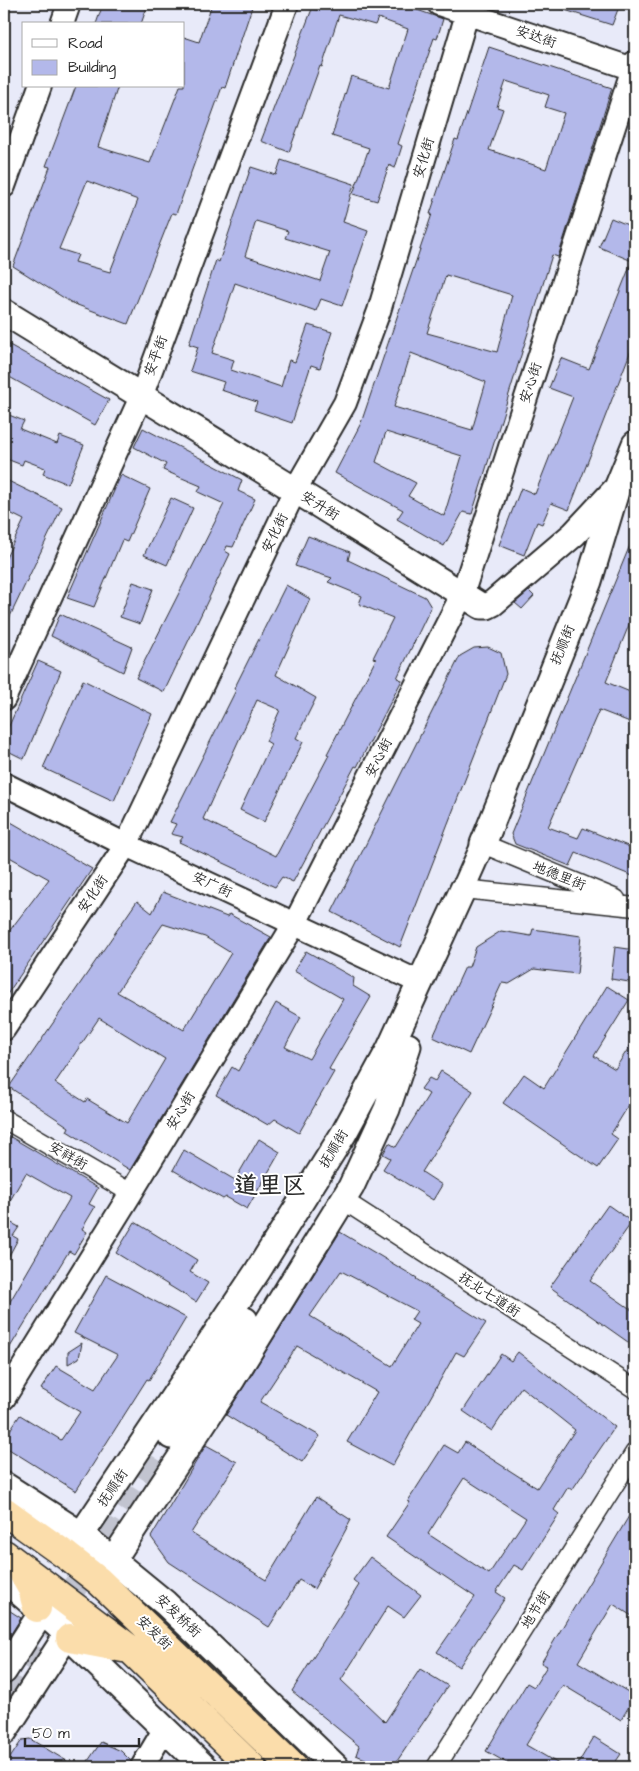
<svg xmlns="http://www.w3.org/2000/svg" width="639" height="1771" font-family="'Architects Daughter','LXGW WenKai TC',sans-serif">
<rect width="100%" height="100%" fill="#e8eaf9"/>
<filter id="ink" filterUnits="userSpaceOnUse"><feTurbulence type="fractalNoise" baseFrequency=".02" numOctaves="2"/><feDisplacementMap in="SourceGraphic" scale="10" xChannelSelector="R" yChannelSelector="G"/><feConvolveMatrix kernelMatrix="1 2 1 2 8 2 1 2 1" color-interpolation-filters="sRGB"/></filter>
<g filter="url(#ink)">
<path fill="#b3b8ea" stroke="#2b2b2b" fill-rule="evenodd" d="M103,4H148L141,24H96Z
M212,4H253L225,88L222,87L176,214L172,213L128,324L72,303L13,266L50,167L46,166L76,86H118L98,147L150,163L180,86H184V37L199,42ZM87,181L138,200L110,272L75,262L78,255L59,249Z
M314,4H400L443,19L437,39L434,38L398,144L402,146L395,168L389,165L377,201L353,194L369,148L332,136L351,76L389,88L408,29L378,18L375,25L339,15L322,67L320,66L289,152L261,141L312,9L317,10L313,7Z
M553,4H620L612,25L552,6Z
M489,47L612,88L558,257L552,255L472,514L463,512L444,546L397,519L403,510L335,473L361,423L432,214H430L455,139L458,140ZM506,81L549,95L545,107L564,113L546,169L489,150L503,109L497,107ZM446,275L512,295L497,352L427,333ZM411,353L486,382L472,430L394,407ZM386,432L462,456L444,516L408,496L416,483L376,462Z
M281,160L354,184L343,222L368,231L342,306L321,299L316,311L235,283L212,353L234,360L231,370L281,387L289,360L295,362L308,325L332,332L320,368L311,365L292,423L254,410L257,402L221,390L224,382L190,371L198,347L189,344L216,260L219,262L251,167L276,175ZM256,221L288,231L285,238L330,252L320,281L245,256Z
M611,218L635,228V340L569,510L551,503L542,524L537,522L524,555L499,545L521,488L535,494L573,397L549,388L561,358L589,369L632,261L599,247Z
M4,342L109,400L95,425L4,374Z
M4,413L24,421L20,429L57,444L60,436L84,445L68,484L43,474L45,468L24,460L22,465L4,458Z
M143,428L242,480L238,491L255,499L233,547L227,546L225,551L230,554L164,692L136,678L224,504L198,492L201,486L163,470L166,464L134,447Z
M121,475L150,489L127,542L122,540L94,607L67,598Z
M4,479L62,507L4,629V562L24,520L4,510Z
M171,498L193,508L167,565L144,555Z
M635,533V610L606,682L635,694V724L599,710L548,827L578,838L583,828L635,849V877L576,853L570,866L515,844L511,834Z
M308,536L350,552L348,560L425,597L431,607L397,678L402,680L357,767L355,766L293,882L282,877L275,887L179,842L183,837L171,834L176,824L170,822L236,690L234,689L286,585L310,599L276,675L316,698L296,738L303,742L264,822L240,810L271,744L266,741L280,710L257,700L203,819L276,856L329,755L327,754L376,659L373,658L393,618L359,604L362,596L328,582L332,578L295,566Z
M133,582L153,589L140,624L120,617Z
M529,591L534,596L522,609L515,603Z
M60,614L132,647L123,672L51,636Z
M488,647L501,653L506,674L400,947L332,912L460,656L474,648Z
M38,661L61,671L24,759L4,749V737Z
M83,680L152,714L114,801L43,768Z
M4,818L92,869L4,999V938L49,879L4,854Z
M163,892L227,917L229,914L271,937L130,1170L67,1131L69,1127L9,1087L137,901L152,913ZM163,924L205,937L231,953L184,1030L117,992ZM99,1018L165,1059L127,1123L87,1099L85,1102L55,1083Z
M533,929L581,936L577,974L534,969L509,984L502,983L469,1054L433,1037L465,967H469L476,947L501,931L531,936Z
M615,947L635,950V983L611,979Z
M306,951L354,978L353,986L371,997L329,1069L334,1072L299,1133L275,1119L268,1125L216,1095L232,1067L238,1071L276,1003L301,1017L285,1047L309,1059L343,999L294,971Z
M607,986L629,1000L594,1056L615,1069L635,1038V1095L611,1134L618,1139L598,1168L503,1103L524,1074L544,1088Z
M441,1071L473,1091L422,1172L442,1185L433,1200L383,1169L390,1158L383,1154L389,1143L396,1147L429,1094L421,1089L429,1078L435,1081Z
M9,1136L98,1188L89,1204L95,1207L82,1229L87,1232L74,1254L69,1251L4,1357V1303L8,1305L70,1198L26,1173L4,1211V1146Z
M259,1139L280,1152L247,1209L226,1197L223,1199L173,1170L184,1150L235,1180Z
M608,1205L632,1222L590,1281L635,1312V1347L550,1287Z
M4,1219L19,1227L13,1236L18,1239L4,1265Z
M135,1222L197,1260L190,1272L208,1283L196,1302L116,1253Z
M340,1232L417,1278L416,1279L486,1323L464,1356L456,1352L392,1466L347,1442L377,1392L297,1346L260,1402L320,1436L302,1462L226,1415ZM341,1271L417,1311L411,1320L418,1324L392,1366L310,1316Z
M106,1275L186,1318L149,1380L147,1379L76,1491L4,1446V1439L20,1415L61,1440L80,1412L41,1389L56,1366L95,1389L118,1355L74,1333Z
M82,1343L79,1358L68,1364V1352Z
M518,1352L615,1427L572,1490L568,1487L554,1510L559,1514L523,1570L514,1565L496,1592L505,1598L459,1667L437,1652L475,1597L386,1537L410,1502L408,1501L444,1445L458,1453L465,1442L537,1488L575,1430L521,1387L492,1431L463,1411L501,1354L511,1361ZM464,1478L526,1518L489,1574L428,1534Z
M206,1445L237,1462L191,1533L266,1580L316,1497L351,1520L314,1589L299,1580L269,1627L169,1562L151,1537Z
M635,1506V1618L613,1604L578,1662L635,1696L621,1720L563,1685L526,1745L564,1767H514L486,1751L527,1683L534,1687L547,1666L541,1663Z
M370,1557L421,1595L404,1617L388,1606L341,1680L385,1722L420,1669L448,1686L393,1767H384L356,1755L359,1746L292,1691L359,1585L353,1580Z
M4,1607L21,1618L4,1645Z
M594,1737L621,1754L612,1767H576Z
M30,1739L55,1754L77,1767H4L22,1740Z
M101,1742L121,1751L131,1761L129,1767H84Z"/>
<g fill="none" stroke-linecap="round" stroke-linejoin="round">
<path stroke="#c2c4d0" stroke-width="25" stroke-dasharray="25 12" stroke-linecap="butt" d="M4,1698L171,1436"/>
<defs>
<path id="minor" d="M483,844L616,899
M463,889L635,907
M4,1119L131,1193
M343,1200L635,1389
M436,1767L635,1452"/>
<path id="tertiary" d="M439,4L633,69
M62,24L69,4
M4,186L40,86
M4,699L141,397L287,4
M4,784L126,845L421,983
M463,889L483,844
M4,1029L126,845L295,490L345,403L379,311L470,4
M4,1398L131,1193L295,923L462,595L635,62
M142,1767L164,1730"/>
<path id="secondary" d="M4,312L295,490L481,606H487L493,603L574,534L617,488
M483,844L589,581L617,488L635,444
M171,1436L245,1320
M4,1485L82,1535L165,1603L336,1767
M67,1556L257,1272L344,1133L389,1050L463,889
M4,1579L56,1624L204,1767
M99,1581L233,1378L351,1187L387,1109L408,1046
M4,1671L42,1612
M4,1732L67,1635"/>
<path id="trunk" d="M4,1511L67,1556L99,1581L293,1767
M4,1554L130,1649L252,1767
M20,1568L32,1589L37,1608
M70,1638L123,1648"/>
</defs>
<use href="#minor" stroke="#2b2b2b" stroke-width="21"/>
<use href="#tertiary" stroke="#2b2b2b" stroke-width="26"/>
<use href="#secondary" stroke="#2b2b2b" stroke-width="29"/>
<use href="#trunk" stroke="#2b2b2b" stroke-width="31"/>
<use href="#minor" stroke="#fff" stroke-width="18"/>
<use href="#tertiary" stroke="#fff" stroke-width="22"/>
<use href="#secondary" stroke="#fff" stroke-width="25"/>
<use href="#trunk" stroke="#fbddab" stroke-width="28"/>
</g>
</g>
<g text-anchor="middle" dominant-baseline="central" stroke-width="4" stroke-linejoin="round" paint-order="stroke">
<g font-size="14" fill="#2b2b2b" stroke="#fff">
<text transform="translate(536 37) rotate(19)">安达街</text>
<text transform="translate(424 158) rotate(-73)">安化街</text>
<text transform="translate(156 356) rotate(-70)">安平街</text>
<text transform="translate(531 383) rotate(-72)">安心街</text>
<text transform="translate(320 506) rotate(32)">安升街</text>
<text transform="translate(275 533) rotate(-64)">安化街</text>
<text transform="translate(563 645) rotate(-68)">抚顺街</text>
<text transform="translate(379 758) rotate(-63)">安心街</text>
<text transform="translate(559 876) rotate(22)">地德里街</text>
<text transform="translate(212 885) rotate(25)">安广街</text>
<text transform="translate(93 894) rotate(-56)">安化街</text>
<text transform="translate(181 1111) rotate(-59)">安心街</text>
<text transform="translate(334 1149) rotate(-59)">抚顺街</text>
<text transform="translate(68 1156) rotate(30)">安祥街</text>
<text transform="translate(489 1295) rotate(33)">抚北七道街</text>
<text transform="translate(113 1488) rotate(-56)">抚顺街</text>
<text transform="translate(536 1610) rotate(-58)">地节街</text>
<text transform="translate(178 1616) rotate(43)">安发桥街</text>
<text transform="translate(154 1633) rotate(44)">安发街</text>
</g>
<g font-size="24" font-weight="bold" fill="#2b2b2b" stroke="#fff">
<text x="270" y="1186">道里区</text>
</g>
</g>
<rect width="639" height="1771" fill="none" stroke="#fff" stroke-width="20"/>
<rect x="10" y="10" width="619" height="1751" fill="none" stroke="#2b2b2b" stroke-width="2" filter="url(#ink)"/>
<rect x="22" y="22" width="162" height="65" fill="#ffffff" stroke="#aaaaaa"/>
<rect x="32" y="39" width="25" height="8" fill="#ffffff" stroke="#aaaaaa"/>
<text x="68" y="48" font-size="15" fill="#2b2b2b">Road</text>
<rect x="32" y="60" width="25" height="15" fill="#b3b8ea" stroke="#aaaaaa"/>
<text x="68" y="72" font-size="15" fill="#2b2b2b">Building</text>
<path d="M25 1738v8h114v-8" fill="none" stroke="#2b2b2b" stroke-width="2.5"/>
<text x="32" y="1738" font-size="15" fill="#2b2b2b" stroke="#ffffff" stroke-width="4" paint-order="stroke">50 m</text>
</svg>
